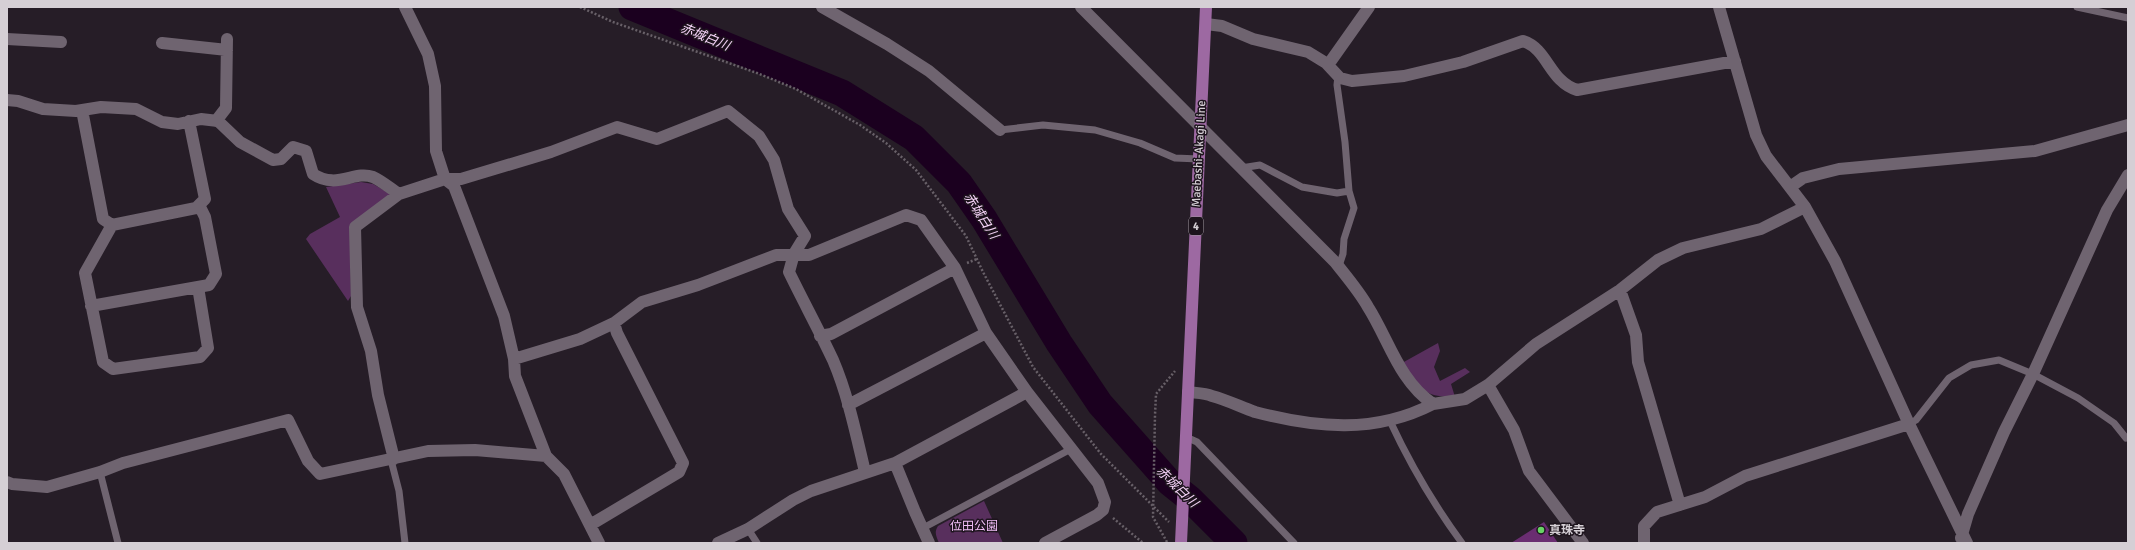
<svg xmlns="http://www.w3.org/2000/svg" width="2135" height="550" font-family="Signika,'Noto Sans JP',sans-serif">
<rect width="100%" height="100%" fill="#261d27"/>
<path fill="#582f5d" d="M361,182L373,184L394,196L350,227L351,296L348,301L306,239L310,234L340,217L326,187Z
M1438,343L1440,351L1434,367L1440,381L1465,368L1470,372L1451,384L1455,397C1421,397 1421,388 1402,363Z
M984,501L1003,543H939C936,536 934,532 938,526Z"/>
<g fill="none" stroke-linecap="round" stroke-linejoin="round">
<path stroke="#1b001f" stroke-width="27" d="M632,7L842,93L914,138L959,183L984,219L1059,343L1100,404L1170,483L1190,499L1234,543"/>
</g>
<path fill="#6a2d71" d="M1544,522L1558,543H1511Z"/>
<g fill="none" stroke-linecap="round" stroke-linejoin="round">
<path stroke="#686068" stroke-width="2.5" stroke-dasharray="2 2" stroke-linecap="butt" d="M580,7L613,22L757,73L796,89L860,125L886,143L916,170L966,236L983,272L1033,367L1101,454L1169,522
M967,263L977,259
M1113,518L1143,543
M1167,542L1153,517L1155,415L1156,394L1175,371"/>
<path stroke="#6f6470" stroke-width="7" d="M2077,7L2128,18
M1338,76L1337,85L1345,142L1349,191L1354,208L1344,239L1343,254L1339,266
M1000,130L1043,125L1095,130L1140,143L1175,158L1199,159
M1241,168L1260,165L1302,187L1337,193L1349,191
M1390,421C1410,464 1434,505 1462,543
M1909,424L1916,420L1949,378L1971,365L1999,360L2033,374L2078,398L2114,423L2126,438
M1186,437L1197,442L1294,543
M391,460L399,491L405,543
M100,472L118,543
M923,528L1071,449
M748,529L757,543"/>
<path stroke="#6f6470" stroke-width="12" d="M405,7L428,54L435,86L436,151L445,179L454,186L504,316L514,359L515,376L546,456L564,474L599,543
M822,7L887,44L929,71L1000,130
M1081,7L1335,262C1346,276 1359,291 1368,307C1389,340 1399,381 1433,404L1465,399L1488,385L1536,344L1620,290L1658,260L1683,248L1761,229L1805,207
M1719,7L1756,135L1766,156L1805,207L1835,261L1909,424L1967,543
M1206,24L1222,26L1253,39L1308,52L1326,63L1340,78L1352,81L1404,76L1463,62L1523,41C1548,49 1549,81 1577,90L1735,61
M7,39L61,42
M162,43L227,50
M1328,65L1369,7
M7,100L18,101L43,109L76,111L101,107L136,109L162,122L178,124L201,119L218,121L240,142L273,160L281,159L293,147L306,151L313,174C337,190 354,170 373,177C382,181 391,189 399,194
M82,110L103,219L112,225L196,208L205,199L189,121
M216,121L226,108L227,39
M1790,187L1803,178L1839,169L2035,151L2128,125
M112,225L85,273L103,362L113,369L200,357L208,348L198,287
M1620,290L1636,335L1638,362L1680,505
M91,306L209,285L216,274L205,217L199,205
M820,336L831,334L955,268
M514,359L580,339L614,323L642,302L698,285L776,255H809L906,215L921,220L955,268L986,333L1027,392
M1488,385L1514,430L1529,471L1583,543
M1188,392C1196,393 1205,393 1212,396C1227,400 1241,407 1255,412C1316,428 1375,434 1433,404
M848,405L986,333
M394,459L378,395L371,351L357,307L355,227L399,194L445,179H461L551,152L617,127L657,139L728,111L759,136L774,160L788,209L805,236L794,254L789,272C803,301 819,330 833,360C848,395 856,434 865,472
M895,463L915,512L929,543
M7,482L12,484L47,487L100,472L123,463L288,420L308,461L320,474L428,451L475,450L546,456
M590,525L679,472L683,463L617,333L614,323
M1961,538L1968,514L2004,432L2033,374L2107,210L2128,175
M718,543L748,529L793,500L811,491L895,463L1027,392L1098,483L1105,502L1103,510L1097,515L1045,543
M1644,543V526L1657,512L1705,497L1745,476L1909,424"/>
<path stroke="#9d69a2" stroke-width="12" d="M1181,543L1206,7"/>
</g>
<circle fill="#68d465" stroke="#1d141d" stroke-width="1.5" cx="1541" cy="530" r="4"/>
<g text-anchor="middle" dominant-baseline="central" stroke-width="3" stroke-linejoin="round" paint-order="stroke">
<rect fill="#1d141d" stroke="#9e979e" stroke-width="1" x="1189" y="217" width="14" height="18" rx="3"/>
<g font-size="11" font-weight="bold" fill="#d5cfd5">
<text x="1196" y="226">4</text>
</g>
<g font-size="12" fill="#d5cfd5" stroke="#1d141d">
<text transform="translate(1199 154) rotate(-87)">Maebashi-Akagi Line</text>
</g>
<g font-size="12" fill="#f1bef7" stroke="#1d141d">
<text x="974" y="526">位田公園</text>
</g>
<g font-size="12" font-weight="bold" fill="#d5cfd5" stroke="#1d141d" text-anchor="start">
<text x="1549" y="530">真珠寺</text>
</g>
<g font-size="13" font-style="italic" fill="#f6d4f9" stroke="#1d141d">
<text transform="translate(705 37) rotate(22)">赤城白川</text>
<text transform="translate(981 216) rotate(57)">赤城白川</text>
<text transform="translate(1177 487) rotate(44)">赤城白川</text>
</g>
</g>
<rect width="2135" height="550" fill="none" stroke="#d5cfd5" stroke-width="16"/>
</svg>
